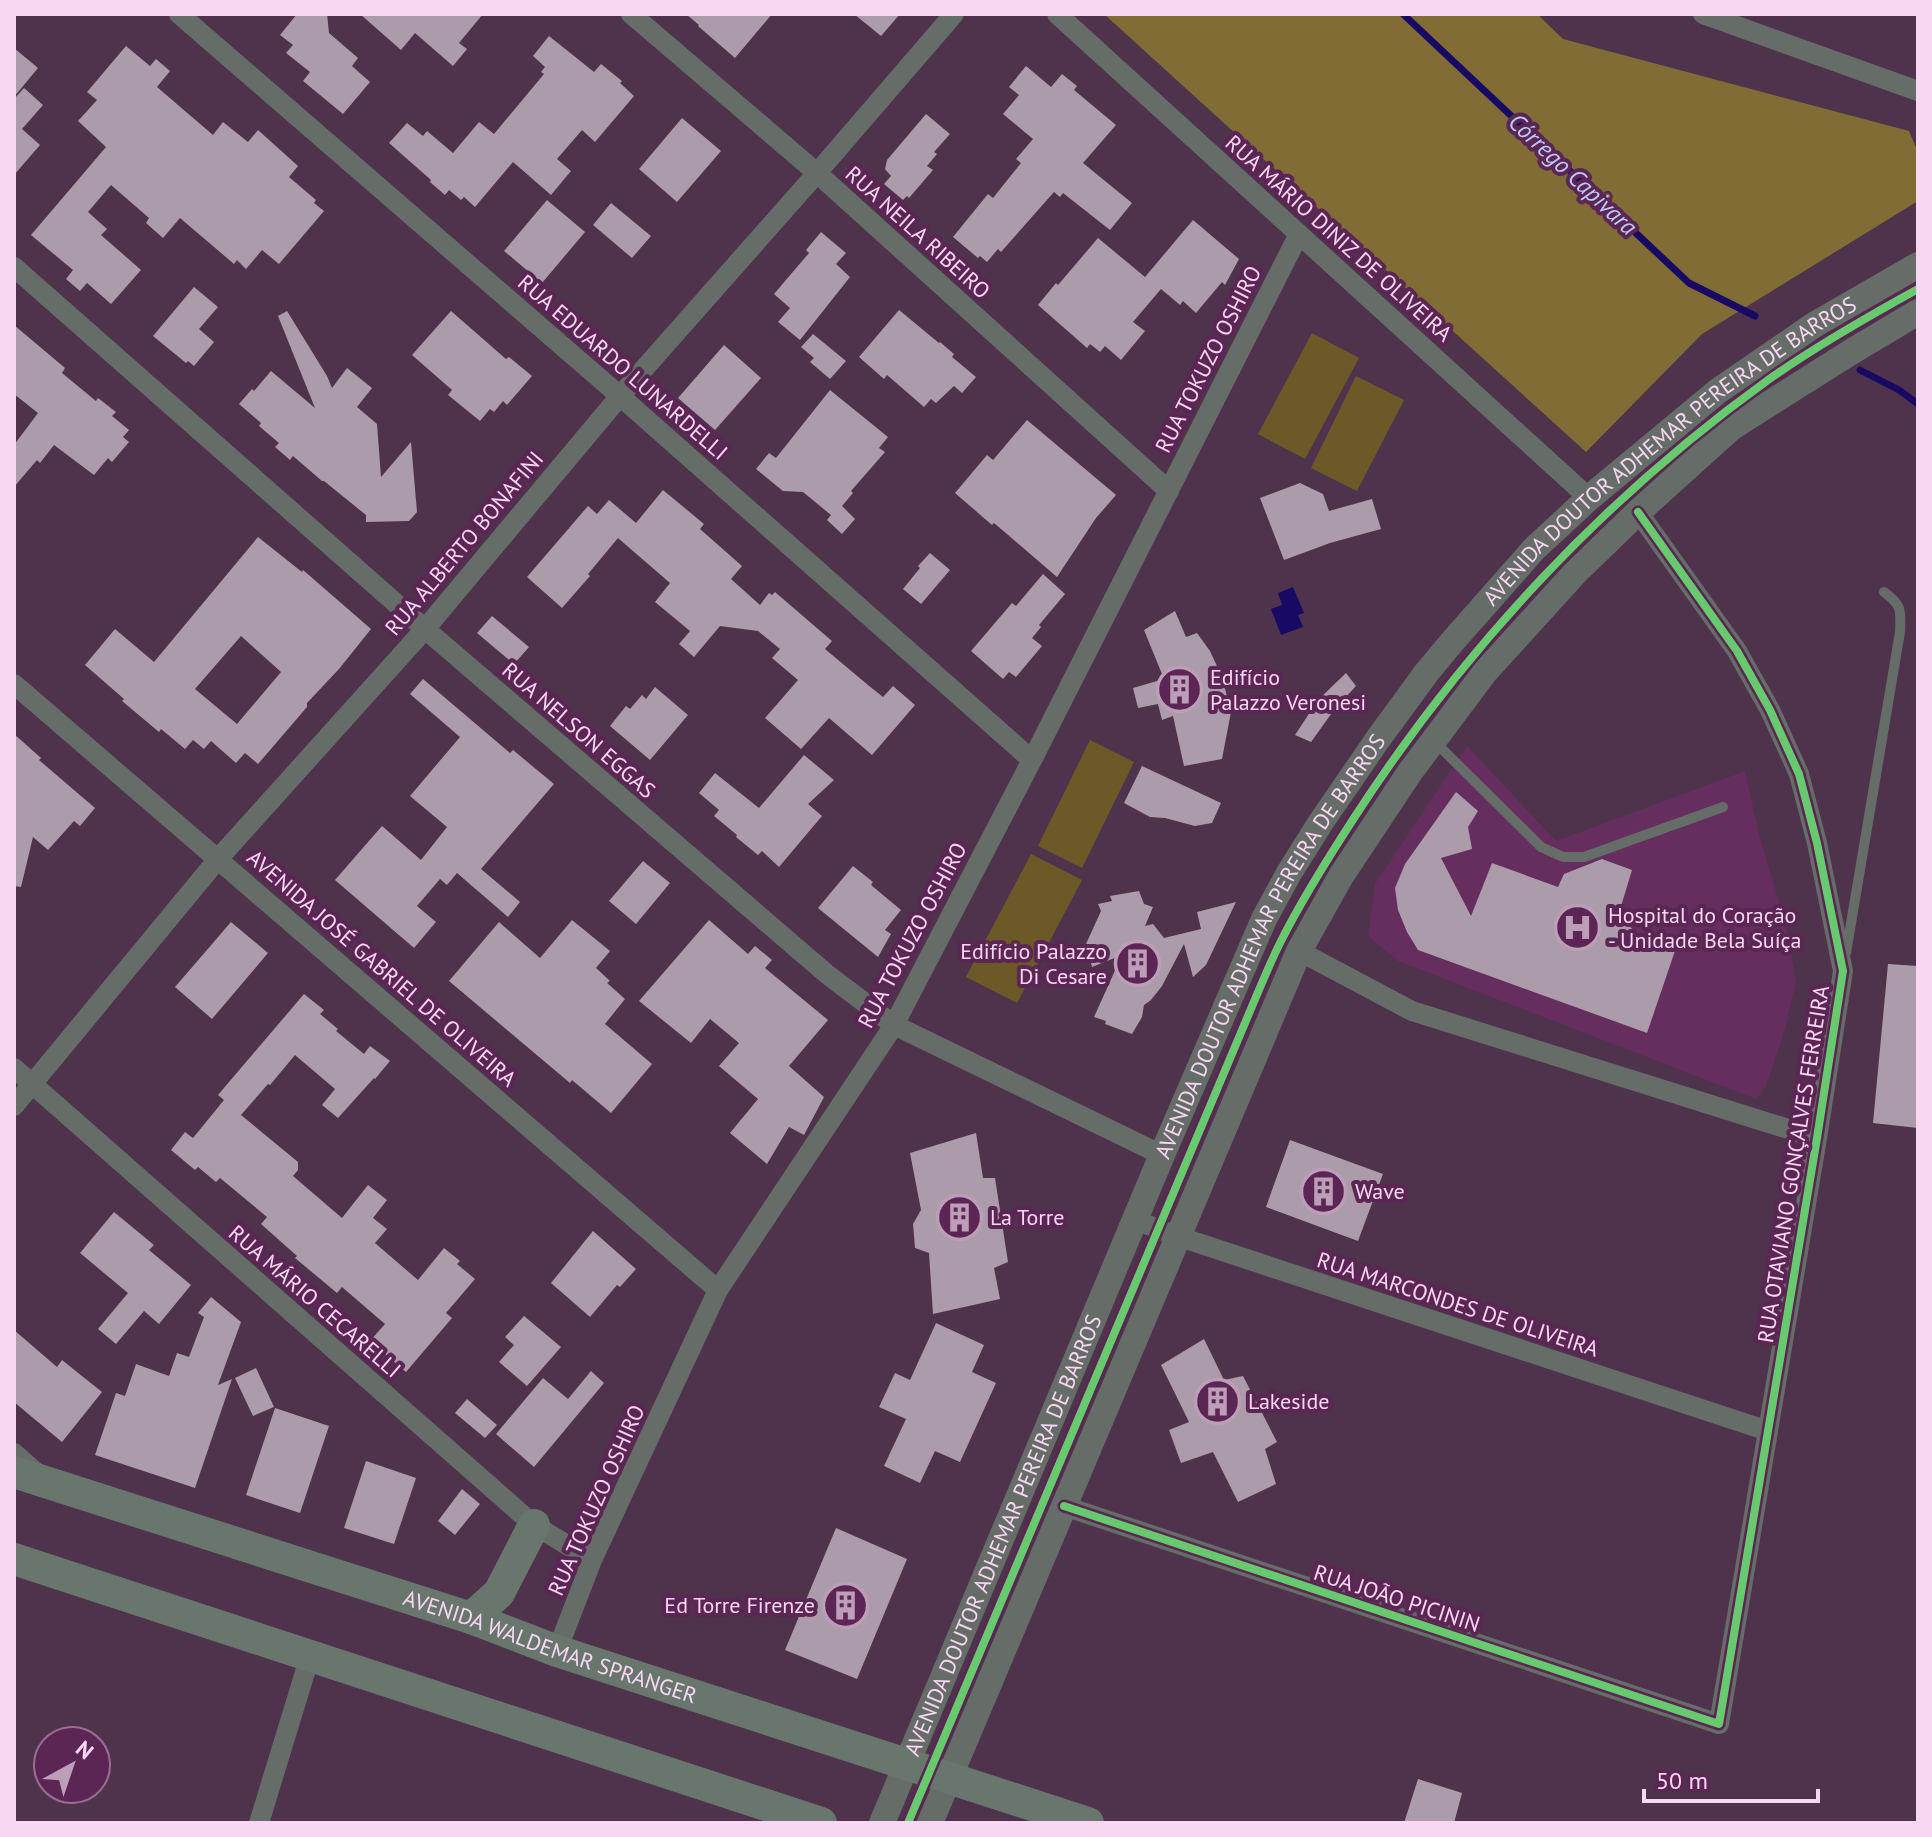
<svg xmlns="http://www.w3.org/2000/svg" width="1932" height="1837" font-family="'PT Sans',sans-serif">
<rect width="100%" height="100%" fill="#4f334c"/>
<path fill="#652e5e" d="M1467,746L1556,841L1745,771L1759,834L1784,919L1796,981L1785,1029L1766,1086L1756,1099L1398,961L1368,936L1375,884Z"/>
<path fill="#6c5928" d="M1312,333L1359,358L1305,459L1258,434Z
M1356,376L1404,400L1357,491L1311,468Z
M1090,740L1134,762L1082,868L1038,846Z
M1031,854L1082,880L1017,1003L966,977Z"/>
<path fill="#816c36" d="M1104,14H1537L1563,39L1909,131L1918,152V201L1702,334L1586,452Z"/>
<path fill="#180a64" d="M1293,587L1304,613L1298,615L1303,627L1281,635L1271,609L1282,605L1278,593Z"/>
<g fill="none" stroke-linecap="round" stroke-linejoin="round">
<path stroke="#180a64" stroke-width="7" d="M1403,14L1689,283L1755,316
M1860,370L1899,390L1918,404"/>
</g>
<path fill="#ac9baa" fill-rule="evenodd" d="M297,14H327L329,33L358,58L352,66L370,82L343,114L303,81L310,72L286,53L293,45L280,35Z
M360,14H483L459,43L467,49L453,66L415,33L401,50Z
M686,14H772L735,58L698,26L699,25Z
M854,14H900L881,36Z
M549,36L594,72L601,64L622,81L620,83L634,96L595,142L582,130L557,159L571,171L551,195L513,162L475,207L464,197L461,200L449,190L445,195L430,182L431,180L389,143L407,123L423,136L427,131L453,153L479,122L494,134L544,74L541,72L545,67L533,56Z
M126,46L150,66L156,59L170,71L157,87L213,135L223,122L248,142L258,130L298,166L289,177L316,200L314,203L324,211L279,264L262,250L246,269L237,260L234,264L180,218L163,238L146,223L149,218L111,185L88,212L107,229L101,235L141,270L111,304L87,283L80,291L66,279L73,270L31,235L106,147L78,121L97,100L87,92Z
M14,48L38,68L14,97Z
M1026,66L1051,87L1062,74L1077,86L1074,90L1116,125L1083,163L1132,203L1110,230L1063,193L1060,197L1054,192L1001,252L998,249L987,262L980,256L978,258L953,237L988,194L993,198L1021,163L1016,159L1033,139L1003,114L1019,95L1009,87Z
M24,88L43,105L22,129L40,145L14,175V99Z
M926,114L950,134L934,152L937,154L927,166L933,170L909,198L907,196L903,200L884,184L891,176L885,169L887,160Z
M682,118L721,151L677,202L639,169Z
M547,200L585,232L542,283L504,251Z
M611,203L651,236L632,258L593,225Z
M1193,220L1239,259L1225,285L1222,282L1196,313L1183,301L1180,305L1161,289L1133,322L1145,331L1121,360L1105,346L1100,352L1090,344L1087,348L1038,305L1056,283L1058,285L1098,238L1145,277Z
M821,232L846,253L836,264L850,277L800,340L778,322L790,308L774,294L809,253L806,250Z
M194,287L218,307L199,329L214,342L194,366L188,361L186,363L153,336Z
M899,310L939,343L940,342L954,354L952,357L976,377L962,393L954,386L936,403L931,399L924,407L887,375L884,379L859,357Z
M287,311L327,376L332,388L347,368L372,388L357,407L377,424L381,477L411,442L417,512L409,521L366,522V515L324,481H322L293,456L290,460L275,447L279,443L259,426L261,423L239,404L252,389L254,391L271,371L315,408L278,316Z
M451,311L506,359L509,357L532,376L507,405L503,401L494,412L490,409L480,421L448,395L452,390L412,355Z
M14,325L65,368L62,373L96,401L98,398L116,412L112,416L129,430L123,437L129,442L112,462L108,458L94,475L54,445L40,463L37,460L14,487V445L38,413L14,394Z
M813,334L846,361L830,379L810,362L814,358L801,347Z
M724,345L761,378L715,430L678,398Z
M830,390L888,437L879,448L885,452L851,491L853,493L842,506L855,519L842,534L827,520L831,515L803,492L783,491L756,469L769,453L776,458Z
M1027,420L1116,495L1096,518L1057,577L994,523L992,525L955,493L987,455L993,460Z
M1300,483L1323,494L1329,511L1372,499L1381,529L1330,543L1284,560L1260,498Z
M663,490L704,524L700,529L742,566L731,579L760,605L769,593L772,595L775,592L832,641L825,649L868,685L883,697L893,686L915,705L872,755L829,718L801,749L765,718L798,680L772,658L780,649L758,631L720,626L694,657L679,644L690,631L655,602L670,583L618,538L588,574L590,576L562,608L527,577L588,506L597,514L609,500L636,523Z
M258,537L302,572L303,570L371,629L339,669L307,703V707L258,764L245,753L236,763L211,741L204,749L193,740L185,749L161,729L159,732L122,701L124,699L85,665L115,629L154,662ZM241,636L281,672L237,724L195,689Z
M930,553L950,570L921,604L903,589L920,568L918,566Z
M1043,574L1065,594L1039,625L1041,627L1032,638L1042,646L1016,677L1009,672L1003,679L971,651L1012,603L1016,606Z
M1175,611L1186,637L1197,633L1210,651L1222,677L1231,712L1222,759L1184,766L1173,716L1162,720L1158,704L1138,708L1133,688L1164,679L1144,630Z
M492,616L529,647L514,664L477,633Z
M1346,673L1356,686L1334,710L1311,742L1295,735L1318,700Z
M423,679L510,753L513,750L554,784L481,869L520,902L508,917L457,873L447,885L440,879L417,906L436,922L414,948L335,880L382,826L421,860L447,827L410,796L460,737L410,694Z
M655,687L688,715L650,760L610,726L626,706L630,709L642,695L646,699Z
M14,734L41,758L39,760L95,808L80,826L74,821L48,850L33,837L21,887L14,886Z
M804,755L834,780L808,804L822,816L779,867L762,851L758,855L736,837L737,835L714,816L719,810L699,793L715,773L759,808Z
M1142,766L1221,803L1212,823L1195,826L1165,818L1150,817L1124,803Z
M1456,792L1478,811L1468,827L1472,849L1441,858L1471,916L1492,863L1558,887L1564,874L1602,859L1632,870L1619,913L1641,940L1676,948L1647,1033L1418,950L1407,932L1398,910L1395,888L1405,864Z
M643,861L670,883L636,924L609,901Z
M853,866L873,882L871,885L901,910L885,930L891,934L878,957L818,908Z
M1139,891L1144,904L1153,907L1145,926L1153,924L1164,938L1201,929L1197,912L1236,902L1206,965L1193,977L1184,944L1162,986L1151,1000L1144,1005L1142,1017L1132,1034L1105,1024L1106,1021L1094,1017L1122,955L1092,967L1086,944L1101,911L1098,904L1112,901L1110,896Z
M572,920L610,951L596,968L610,981L607,983L625,999L605,1024L652,1064L611,1113L572,1080L570,1083L449,981L499,922L540,958Z
M709,920L748,954L755,946L772,960L765,968L828,1020L789,1066L824,1097L804,1135L789,1127L767,1164L730,1133L758,1099L719,1066L739,1043L710,1019L691,1043L639,1001Z
M231,922L268,953L212,1019L175,987Z
M1888,964L1918,966V1046L1916,1069H1918V1128L1873,1123Z
M304,994L324,1010L320,1014L338,1029L336,1031L364,1054L370,1046L390,1061L375,1079L374,1078L338,1118L322,1105L335,1089L295,1055L270,1085L268,1084L241,1115L298,1162V1170L293,1176L342,1218L368,1185L387,1200L373,1218L387,1229L375,1243L418,1280L444,1248L460,1261L457,1264L475,1279L446,1313L452,1318L406,1372L370,1341L385,1324L342,1287L337,1293L295,1258L297,1256L261,1224L267,1217L220,1178L216,1182L198,1167L195,1170L171,1150L185,1132L193,1138L224,1100L218,1095Z
M976,1133L983,1178H995L1008,1262L994,1268L1000,1299L933,1314L929,1253L915,1248L913,1224L921,1210L910,1153Z
M1290,1140L1383,1174L1358,1241L1266,1207Z
M114,1212L154,1245L149,1250L191,1285L159,1324L144,1311L116,1344L98,1329L128,1293L80,1253Z
M593,1231L636,1269L620,1287L617,1285L590,1317L551,1283Z
M211,1297L241,1322L218,1385L232,1379L195,1488L95,1455L116,1393L125,1396L136,1364L169,1376L177,1353L189,1357L204,1317L198,1313Z
M524,1316L561,1347L527,1386L499,1362L514,1345L505,1337Z
M936,1323L984,1345L972,1372L996,1383L960,1462L935,1451L920,1483L884,1466L906,1419L879,1407L895,1373L910,1380Z
M14,1330L57,1367L62,1360L102,1392L62,1442L14,1402Z
M1204,1339L1224,1380L1243,1376L1277,1442L1265,1449L1276,1484L1238,1502L1213,1452L1181,1463L1169,1430L1189,1422L1161,1365Z
M256,1368L274,1407L253,1416L235,1378Z
M591,1371L604,1383L534,1467L496,1434L543,1378L568,1399Z
M467,1399L497,1425L485,1438L455,1413Z
M275,1408L329,1426L300,1513L246,1495Z
M366,1461L416,1478L394,1544L344,1528Z
M462,1489L480,1504L455,1535L438,1521Z
M836,1528L907,1559L857,1679L785,1650Z
M1418,1779L1462,1793L1454,1823H1404Z"/>
<g fill="none" stroke-linecap="round" stroke-linejoin="round">
<path stroke="#666d68" stroke-width="10" d="M1435,742L1541,847L1563,857H1584L1723,807
M1846,953L1900,632C1901,610 1902,605 1884,592"/>
<path stroke="#666d68" stroke-width="20" d="M179,14L620,396L1032,760
M631,14L817,173L1169,491
M1057,14L1589,498
M1703,14L1918,91
M14,267L425,629L828,975L894,1025L1162,1155
M14,684L718,1290
M1299,951L1412,1011L1817,1138
M14,1068L534,1525L592,1560
M14,1106L218,859L425,629L620,396L817,173L954,14
M1135,1220L1177,1236L1768,1431
M14,1453L39,1475
M1064,1506L1719,1724L1817,1138L1843,971L1817,843L1799,774L1770,710L1737,651L1638,512
M557,1651L592,1560L718,1290L894,1025L1032,760L1299,234
M259,1823L310,1656"/>
<g stroke="#666d68" stroke-width="26">
<path id="s1" d="M882,1823L1162,1155L1264,919L1289,873L1321,822L1378,739L1427,672L1452,642L1534,549L1589,498L1718,391L1814,325L1918,265"/>
<path d="M930,1823L1299,951L1341,876L1410,772L1485,672L1575,573L1638,512L1731,428L1851,352L1918,312"/>
</g>
<g stroke="#68766d" stroke-width="32">
<path id="s2" d="M14,1472L471,1618L557,1651L1088,1823"/>
<path d="M14,1559L821,1823"/>
<path d="M471,1618L499,1593L534,1525"/>
</g>
<defs>
<path id="cycleway" d="M1064,1506L1719,1724L1817,1138L1843,971L1817,843L1799,774L1770,710L1737,651L1638,512
M908,1823L1253,1004C1262,983 1270,963 1280,943C1302,899 1328,858 1354,818C1464,648 1604,498 1768,380C1816,346 1867,317 1918,289"/>
</defs>
<use href="#cycleway" stroke="#5c2654" stroke-width="13"/>
<use href="#cycleway" stroke="#67ca6e" stroke-width="8"/>
</g>
<defs>
<symbol id="building-ring" viewBox="-11 -11 22 22"><circle r="9.5" fill="#5c2654" stroke="#bd9eb8" stroke-width="1.5"/><path d="M-4-6H4V6H1V3H-1V6H-4ZM-2.5-4.3h1.7v1.8h-1.7ZM.8-4.3h1.7v1.8H.8ZM-2.5-1h1.7V.8h-1.7ZM.8-1h1.7V.8H.8Z" fill="#bd9eb8"/></symbol>
<symbol id="hospital-ring" viewBox="-11 -11 22 22"><circle r="9.5" fill="#5c2654" stroke="#bd9eb8" stroke-width="1.5"/><path d="M-5-5h3v3.5h4V-5h3V5h-3V1.5h-4V5h-3Z" fill="#bd9eb8"/></symbol>
</defs>
<g fill-rule="evenodd">
<use href="#building-ring" x="1154" y="664" width="51" height="51"/>
<use href="#hospital-ring" x="1552" y="902" width="51" height="51"/>
<use href="#building-ring" x="1112" y="938" width="51" height="51"/>
<use href="#building-ring" x="1298" y="1166" width="51" height="51"/>
<use href="#building-ring" x="934" y="1192" width="51" height="51"/>
<use href="#building-ring" x="1192" y="1376" width="51" height="51"/>
<use href="#building-ring" x="820" y="1580" width="51" height="51"/>
</g>
<g text-anchor="middle" dominant-baseline="central" stroke-width="8" stroke-linejoin="round" paint-order="stroke">
<g font-size="22" fill="#f8d7f2" stroke="#5c2654">
<text transform="translate(918 232) rotate(42)">RUA NEILA RIBEIRO</text>
<text transform="translate(1339 238) rotate(42)">RUA MÁRIO DINIZ DE OLIVEIRA</text>
<text transform="translate(1208 359) rotate(-63)">RUA TOKUZO OSHIRO</text>
<text transform="translate(623 367) rotate(41)">RUA EDUARDO LUNARDELLI</text>
<text stroke="none"><textPath href="#s1" startOffset="1608">AVENIDA DOUTOR ADHEMAR PEREIRA DE BARROS</textPath></text>
<text transform="translate(464 543) rotate(-50)">RUA ALBERTO BONAFINI</text>
<text transform="translate(579 730) rotate(41)">RUA NELSON EGGAS</text>
<text transform="translate(912 935) rotate(-62)">RUA TOKUZO OSHIRO</text>
<text stroke="none"><textPath href="#s1" startOffset="960">AVENIDA DOUTOR ADHEMAR PEREIRA DE BARROS</textPath></text>
<text transform="translate(382 968) rotate(41)">AVENIDA JOSÉ GABRIEL DE OLIVEIRA</text>
<text transform="translate(1793 1164) rotate(-81)">RUA OTAVIANO GONÇALVES FERREIRA</text>
<text transform="translate(315 1301) rotate(41)">RUA MÁRIO CECARELLI</text>
<text transform="translate(1458 1304) rotate(18)">RUA MARCONDES DE OLIVEIRA</text>
<text transform="translate(596 1500) rotate(-66)">RUA TOKUZO OSHIRO</text>
<text stroke="none"><textPath href="#s1" startOffset="312">AVENIDA DOUTOR ADHEMAR PEREIRA DE BARROS</textPath></text>
<text transform="translate(1397 1598) rotate(18)">RUA JOÃO PICININ</text>
<text stroke="none"><textPath href="#s2" startOffset="564">AVENIDA WALDEMAR SPRANGER</textPath></text>
</g>
<g font-size="22" fill="#f8d7f2" stroke="#5c2654" text-anchor="start">
<text x="1210" y="677">Edifício<tspan x="1210" dy="25">Palazzo Veronesi</tspan></text>
<text x="1608" y="915">Hospital do Coração<tspan x="1608" dy="25">- Unidade Bela Suíça</tspan></text>
<text x="1107" y="951" text-anchor="end">Edifício Palazzo<tspan x="1107" dy="25">Di Cesare</tspan></text>
<text x="1355" y="1191">Wave</text>
<text x="990" y="1217">La Torre</text>
<text x="1248" y="1401">Lakeside</text>
<text x="815" y="1605" text-anchor="end">Ed Torre Firenze</text>
</g>
<g font-size="24" font-style="italic" fill="#bbc9fb" stroke="#5c2654">
<text transform="translate(1573 174) rotate(43)">Córrego Capivara</text>
</g>
</g>
<rect width="1932" height="1837" fill="none" stroke="#f8d7f2" stroke-width="32"/>
<g transform="translate(72 1765) rotate(40)"><circle r="38" fill="#5c2654" stroke="#9a6d93" stroke-width="2"/>
<path d="M0-6L14 30L0 20L-14 30Z" fill="#bd9eb8"/>
<text y="-12" font-size="22" font-weight="bold" text-anchor="middle" fill="#f8d7f2">N</text>
</g>
<path d="M1644 1789v12h174v-12" fill="none" stroke="#f8d7f2" stroke-width="4"/>
<text x="1656" y="1789" font-size="24" fill="#f8d7f2" stroke="#5c2654" stroke-width="6" paint-order="stroke">50 m</text>
</svg>
